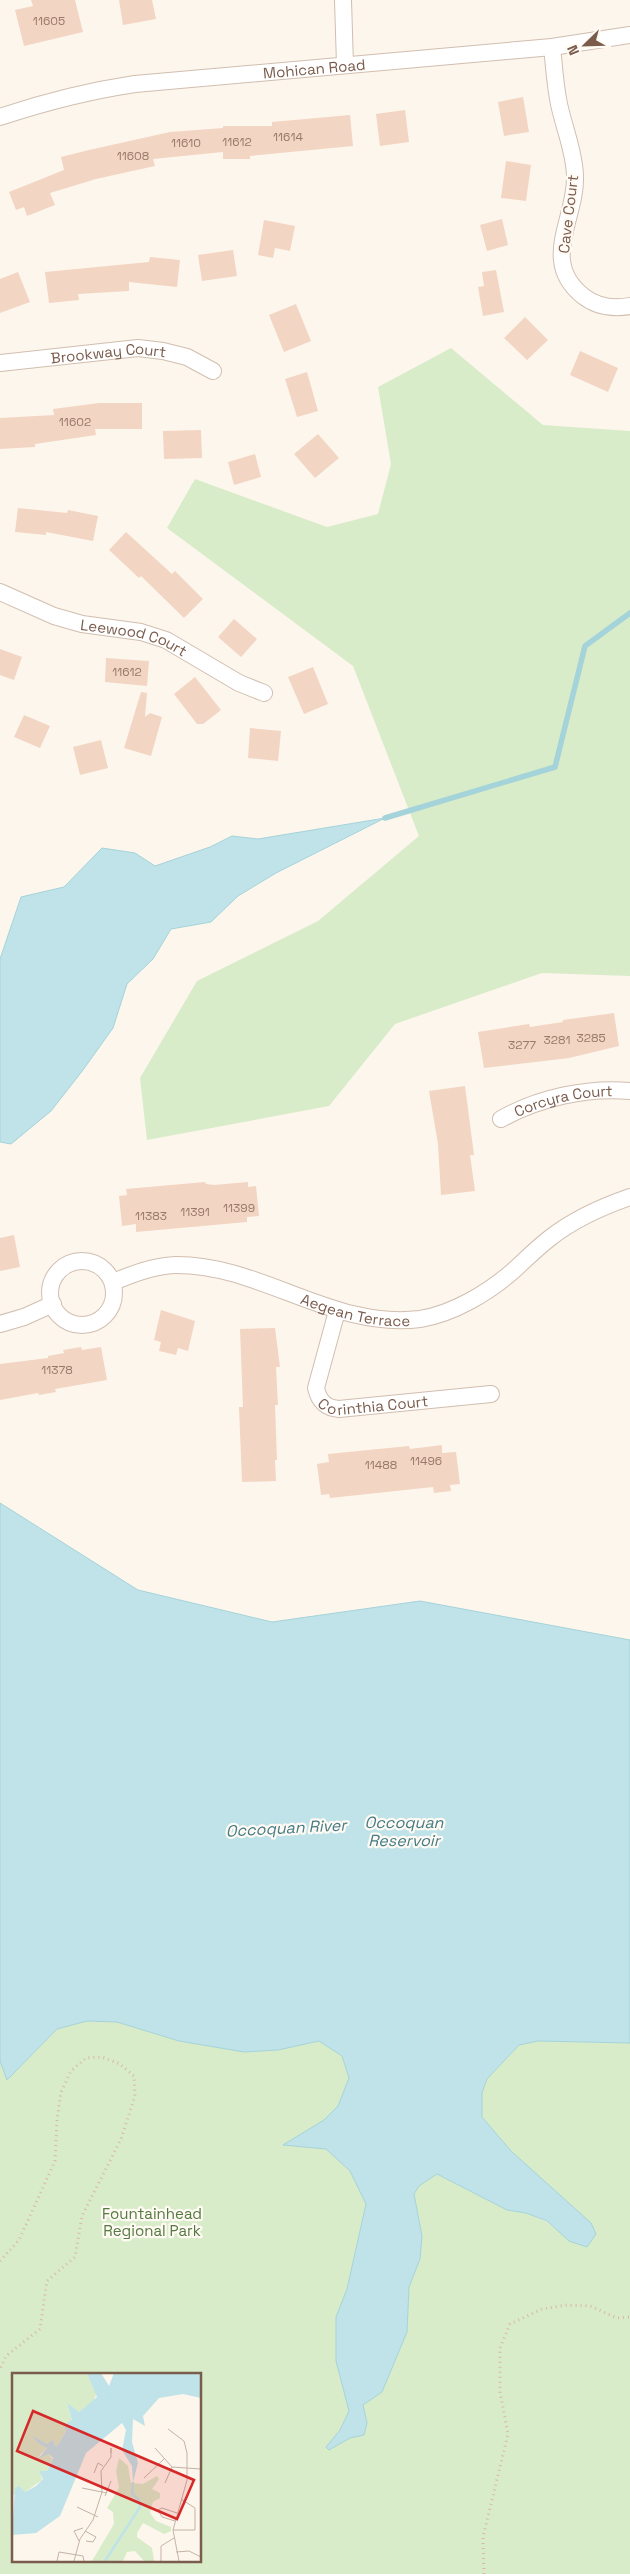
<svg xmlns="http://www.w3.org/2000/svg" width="630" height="2574" font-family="'Space Grotesk',sans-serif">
<rect width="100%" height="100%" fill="#fdf6ec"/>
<path fill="#d8ecc9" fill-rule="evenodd" d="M451,348L543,425L630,431V976L542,973L395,1024L329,1106L147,1140L140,1078L197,981L318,921L419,836L353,666L167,528L195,479L327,527L378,514L391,464L378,387Z
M87,2021L117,2022L179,2041L244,2052L278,2050L319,2041L342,2056L349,2078L338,2106L324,2120L284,2145L326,2149L350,2171L366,2204L347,2289L336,2317V2361L349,2411L340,2430L326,2447L329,2450L350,2438L367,2423L363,2405L382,2392L407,2332L409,2287L420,2259L422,2236L414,2194L419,2186L437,2174L507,2210L526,2213L547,2222L570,2241L587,2247L482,2117V2093L487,2079L519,2045L538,2041L630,2043V2574H0V2061L8,2079L57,2029ZM14,2374H200V2560H14Z"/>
<path fill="#bfe3e8" stroke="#a5d3da" d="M385,818L276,873L238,896L211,922L171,929L153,959L127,984L113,1028L83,1070L51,1111L11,1144L0,1142V959L21,897L64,887L102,848L135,853L155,866L210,847L232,836L258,839Z
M0,1503L138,1590L272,1622L420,1601L630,1640V2043L538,2041L519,2045L487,2079L482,2093V2117L511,2151L591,2223L596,2234L587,2247L569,2241L547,2221L526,2213L507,2210L437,2174L419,2186L414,2194L422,2236L420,2259L409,2287L407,2332L382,2392L363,2405L367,2423L364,2435L350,2438L329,2450L326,2447L340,2430L349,2411L336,2361V2317L347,2289L366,2204L350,2171L326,2149L283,2145L324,2120L338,2106L349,2078L342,2056L319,2041L278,2050L244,2052L179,2041L117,2022L87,2021L57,2029L7,2080L0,2061Z"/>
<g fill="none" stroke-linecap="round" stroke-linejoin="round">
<path stroke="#a5d3da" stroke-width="5.5" d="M385,818L555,767L585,646L630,613"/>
</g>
<path fill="#f3d5c3" d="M31,0H75L83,32L24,46L15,10L33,6Z
M119,0H152L156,19L123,25Z
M523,97L529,132L504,136L498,102Z
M405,110L409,142L380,146L376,114Z
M350,115L353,146L250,156V159H223V152L153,159L155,166L96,179L50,193L55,205L27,216L24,207L16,210L9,192L64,170L61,157L89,150L170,132L223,128V126H272V122Z
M506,161L531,165L526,201L501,198Z
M502,219L508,245L487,251L480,225Z
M264,220L295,226L290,251L275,248L273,258L258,255Z
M233,250L237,276L202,281L198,255Z
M150,257L180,260L177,287L129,282V291L78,294L79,300L49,303L45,272L149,262Z
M496,270L504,312L483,316L478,287L484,286L482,272Z
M18,272L30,302L0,313V279Z
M296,304L311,341L284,352L269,315Z
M525,317L548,340L527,360L504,338Z
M580,351L618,368L608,392L570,375Z
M307,372L318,411L297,417L285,379Z
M99,403H142V429H95L96,435L35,444V447L0,449V418L54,415L53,409Z
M201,430L202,458L164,459L163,431Z
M318,434L339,458L315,478L294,454Z
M255,454L261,477L234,485L228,462Z
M18,508L67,513L68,510L98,516L93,541L46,532V535L15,532Z
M126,532L172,574L175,571L203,599L184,618L141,576L139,578L109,550Z
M234,619L257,639L241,657L218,637Z
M0,649L22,657L14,680L0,675Z
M106,658L149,661L147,686L105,682Z
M313,667L328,704L304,714L288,677Z
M195,677L221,710L203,724H197L174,694Z
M141,692L147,693L145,717L150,713L162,717L151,756L124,748Z
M24,715L50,726L40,748L14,737Z
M250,728L281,731L278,761L248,758Z
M101,740L108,768L80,775L73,747Z
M614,1013L619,1046L569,1058L484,1068L478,1032L529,1024L530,1027L563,1022V1020Z
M465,1086L474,1155H470L475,1191L441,1195L438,1144L429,1091Z
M205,1182L206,1184L214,1185L248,1182V1187L256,1186L259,1216L247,1217V1222L136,1232V1224L122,1226L119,1196L127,1195L126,1189Z
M14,1235L20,1267L0,1271V1238Z
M161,1310L195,1321L188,1351L178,1348L176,1355L159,1351L161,1342L154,1340Z
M275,1328L280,1367H276L278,1405H275L277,1460H275L276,1481L242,1482L239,1407H243L240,1329Z
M81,1347L82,1350L101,1347L107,1380L55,1389L56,1392L39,1395L38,1393L0,1400V1364L48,1358V1356L64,1353L63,1350Z
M442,1445V1453L456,1452L460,1484L450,1485L451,1491L434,1493L433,1487L330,1498L329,1494L321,1495L317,1464L329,1462L328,1454L409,1446L410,1449Z"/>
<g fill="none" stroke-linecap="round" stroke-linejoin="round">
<defs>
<g id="street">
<path d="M343,0L345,65"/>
<path d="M552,47C554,65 555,85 559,104C564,128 574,150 575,175C577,218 539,261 583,296C597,307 613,309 630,306"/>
<path id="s1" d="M0,117C45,102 88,91 135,84L552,47L630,35"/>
<path id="s2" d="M0,363L138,348L163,351L187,357L213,371"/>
<path id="s3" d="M0,592L54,616L82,624L141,632L166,640L239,683L264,693"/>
<path id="s4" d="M501,1119C538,1098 587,1087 630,1091"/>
<circle cx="82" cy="1293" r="32"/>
<path id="s5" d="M113,1282C133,1274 153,1266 175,1265C261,1264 332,1330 420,1319C453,1314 489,1292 513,1271C525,1260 537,1248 550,1238C574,1219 601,1207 630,1197"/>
<path id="s6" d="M337,1311L316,1388C319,1401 325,1408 339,1409L491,1394"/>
<path d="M0,1324L24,1317L53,1304"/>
</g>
</defs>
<use href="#street" stroke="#d1beb0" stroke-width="18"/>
<path stroke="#d9b8a5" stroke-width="3" stroke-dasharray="1 4" stroke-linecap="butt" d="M0,2261L19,2240L55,2161L57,2120L61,2092L71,2071L86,2058L102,2057L120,2064L134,2076L135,2096L121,2139L82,2216L75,2257L47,2281L40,2329L6,2356L0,2369
M484,2574L483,2537L508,2434L500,2392V2348L510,2324L542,2309L567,2305L590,2306L617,2318L630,2317"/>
<use href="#street" stroke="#fff" stroke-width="16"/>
</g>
<g text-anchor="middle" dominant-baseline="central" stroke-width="4.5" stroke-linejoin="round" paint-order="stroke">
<g font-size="12" fill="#987a6a">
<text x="49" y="21">11605</text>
<text x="288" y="137">11614</text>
<text x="237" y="142">11612</text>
<text x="186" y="143">11610</text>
<text x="133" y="156">11608</text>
<text x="75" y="422">11602</text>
<text x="127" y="672">11612</text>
<text x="591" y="1038">3285</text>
<text x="557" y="1040">3281</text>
<text x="522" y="1045">3277</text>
<text x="239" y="1208">11399</text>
<text x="195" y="1212">11391</text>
<text x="151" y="1216">11383</text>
<text x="57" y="1370">11378</text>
<text x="426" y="1461">11496</text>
<text x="381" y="1465">11488</text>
</g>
<g font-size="15" fill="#7a5c4d" stroke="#fffaf3">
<text stroke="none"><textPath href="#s1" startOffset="319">Mohican Road</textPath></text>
<text transform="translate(568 214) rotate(-83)">Cave Court</text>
<text stroke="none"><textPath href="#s2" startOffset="109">Brookway Court</textPath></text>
<text stroke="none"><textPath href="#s3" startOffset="142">Leewood Court</textPath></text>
<text stroke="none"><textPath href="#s4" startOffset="66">Corcyra Court</textPath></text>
<text stroke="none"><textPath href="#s5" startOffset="252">Aegean Terrace</textPath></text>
<text stroke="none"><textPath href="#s6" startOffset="148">Corinthia Court</textPath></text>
</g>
<g font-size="15" fill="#537a41" stroke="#fffaf3">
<text x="152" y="2213">Fountainhead<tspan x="152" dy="17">Regional Park</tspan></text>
</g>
<g font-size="16" font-style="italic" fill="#437c86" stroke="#fffaf3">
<text x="404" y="1822">Occoquan<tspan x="404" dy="18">Reservoir</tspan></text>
<text transform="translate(286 1828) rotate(-3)">Occoquan River</text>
</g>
</g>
<g transform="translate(12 2373)">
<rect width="189" height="189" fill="#fdf6ec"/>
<path d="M0,0H75L85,19L82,27L67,39L55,31L60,47L46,72L43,73L41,68L35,71L21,63L35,75L26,84L37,81L40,86L35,98H28L30,107L13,119L3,116V121L0,123ZM107,85L116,93L119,110L131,111L145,103L147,106L140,116L148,120V125L141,129L138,140L144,148L159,154V158L152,161L131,150L125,160V164L140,175L142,188H132L123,178L115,179L111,188H80L102,151L101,139L95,135L107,115L104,98Z" fill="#d8ecc9"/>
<path d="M75,0H89L97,13L102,0H189V25L171,21L147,25L131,43L133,53L121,46L120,69L126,90L121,109L120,93L110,77L114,57L110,50L74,80L48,143L24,160L0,162L3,115L7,113L13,119L24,113L31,106L27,98H35L41,85L37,81L27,85L35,75L26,70L20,62L35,71L41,67L43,73L46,72L54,58L52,52L60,47L55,30L67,39L85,24Z" fill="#bfe3e8"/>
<path fill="none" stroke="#bfe3e8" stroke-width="2.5" d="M93,188L128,134L126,126L120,121L121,109"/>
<path fill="none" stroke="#c5b3a7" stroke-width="1" d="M156,56L172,68M143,75L160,94L189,96M82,100L86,90L91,93M132,105L152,86M153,110L160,94M70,115L95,120M93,123L99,108M65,134L86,144M163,148L150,144L146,137L150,135L165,140M161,157H183V135L169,126M73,158L84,164L81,169L74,168M67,168L62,158L71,155M164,179L177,178L189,184M45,188L47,179L71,183L72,188M62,188L68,166L81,147L90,119L89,98L99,84V75V80M149,188V173L162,165M167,188L161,157L175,107V80L172,68"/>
<path fill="#d62828" fill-opacity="0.15" stroke="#d62828" stroke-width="2.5" d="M21,38L182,107L165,146L5,78Z"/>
<rect width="189" height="189" fill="none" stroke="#7a5c4d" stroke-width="2.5"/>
</g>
<g transform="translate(585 45) rotate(247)" stroke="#fffaf3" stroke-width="4" paint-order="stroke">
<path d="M0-4L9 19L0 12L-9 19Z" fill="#7a5c4d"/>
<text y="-8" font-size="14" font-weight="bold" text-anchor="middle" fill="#7a5c4d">N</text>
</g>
</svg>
